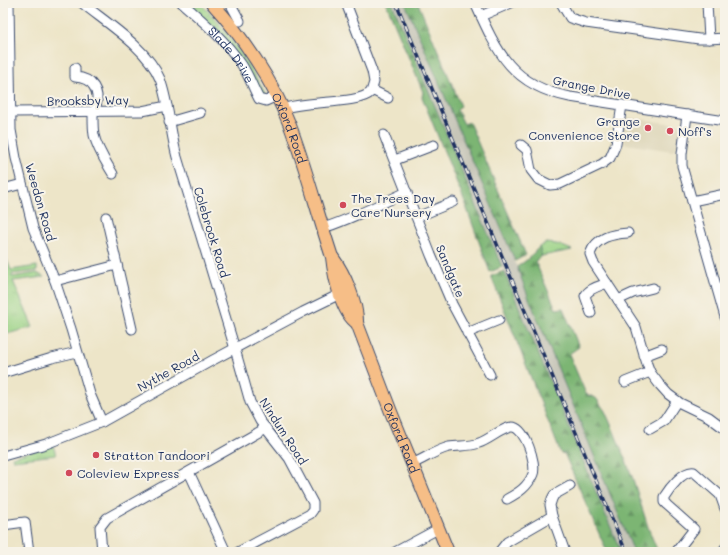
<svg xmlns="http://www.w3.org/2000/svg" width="728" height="555" font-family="Mali,sans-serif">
<defs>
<pattern id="grass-tufts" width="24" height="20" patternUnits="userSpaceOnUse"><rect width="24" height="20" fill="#9bd386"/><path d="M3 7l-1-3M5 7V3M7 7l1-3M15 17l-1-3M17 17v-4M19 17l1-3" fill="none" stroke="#85b576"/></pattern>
<pattern id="forest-firs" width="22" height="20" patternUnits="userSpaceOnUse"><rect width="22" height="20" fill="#7cb573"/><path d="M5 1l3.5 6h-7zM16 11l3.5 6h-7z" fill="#659462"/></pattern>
</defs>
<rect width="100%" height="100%" fill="#f7f3e8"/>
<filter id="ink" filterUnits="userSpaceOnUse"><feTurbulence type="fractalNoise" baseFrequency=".025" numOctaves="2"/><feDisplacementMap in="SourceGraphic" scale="8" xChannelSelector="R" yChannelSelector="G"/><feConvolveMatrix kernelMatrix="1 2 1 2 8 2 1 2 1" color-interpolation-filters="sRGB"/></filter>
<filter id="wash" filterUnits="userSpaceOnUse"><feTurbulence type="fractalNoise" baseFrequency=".012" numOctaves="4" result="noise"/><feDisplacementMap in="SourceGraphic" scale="16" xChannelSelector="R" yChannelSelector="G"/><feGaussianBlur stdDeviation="0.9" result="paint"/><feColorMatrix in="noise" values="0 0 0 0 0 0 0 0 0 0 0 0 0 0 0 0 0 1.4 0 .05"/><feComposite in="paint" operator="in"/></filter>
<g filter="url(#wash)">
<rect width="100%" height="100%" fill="#ede5c8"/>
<path fill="#dcd4b6" d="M624,117L682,125L679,146L672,151L626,144L621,137Z"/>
<path fill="#c6c5b8" d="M392,3H405L517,267L634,552H621Z"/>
<path fill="url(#grass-tufts)" stroke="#5b8172" d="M186,3H200C229,31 249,63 267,98H262L250,74Z
M546,243L557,244L572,250L542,256L539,247Z
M3,250L11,270L37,266V271L12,274V277L37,273L44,277L13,281L33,327L3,335Z
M53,445L56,455L13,460L12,457Z"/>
<path fill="url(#forest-firs)" stroke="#4c7268" d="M3,3H5V54H3Z
M386,3H392L502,267L490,272L463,198L422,97L423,92Z
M405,3H418L461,106L457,110L464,124L469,122L526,255L515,261Z
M539,247L542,256L535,261L556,309L563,308L579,347L569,354L586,394L596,398L605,411L613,429L632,476L649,530L658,552H634L528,296L517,267L528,259Z
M504,271L621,552H607L564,453L561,454L491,276Z"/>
</g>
<g filter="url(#ink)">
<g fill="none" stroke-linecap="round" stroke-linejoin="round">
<defs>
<g id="minor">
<path d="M9,3L11,130L16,158L33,228L55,281L71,329L90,394L102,422"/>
<path d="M82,3C108,24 147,48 160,79C169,104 170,131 177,157L235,349L250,402L260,421L289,458L313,503V510L310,514L238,552"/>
<path id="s1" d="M182,3C204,22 226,41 242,65C249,76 253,88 259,99L266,101L277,96"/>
<path d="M230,3L240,21"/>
<path d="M475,3C497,52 512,86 570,97L725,121"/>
<path d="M561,3L570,18L586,23L699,39H709L725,38"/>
<path d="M707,3L709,39"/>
<path d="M481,16L511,3"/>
<path d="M75,68V77C93,78 100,91 96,107C96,110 94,113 93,116C93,122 93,129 94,135C97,149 106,162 113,174"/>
<path d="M372,90L388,98"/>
<path d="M283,109C304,100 358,105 371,92L374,82L372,71L346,3"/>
<path d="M10,112L142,111L167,106"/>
<path d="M687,115L682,154V166L725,317"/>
<path d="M169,122L200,113"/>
<path d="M384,135L431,255L452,304L490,375"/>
<path d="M521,145L527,150L531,170L538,179L550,185L560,184L602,164L610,158L616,144L622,105"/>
<path d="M395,160L434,145"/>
<path d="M3,189L22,184"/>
<path d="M692,201L725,194"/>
<path d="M106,217L132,329"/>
<path d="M417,217L453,202"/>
<path d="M323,228C352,219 379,204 407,192"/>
<path d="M628,233C612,234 596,237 590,254L593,262L636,327L647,364L650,372L659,384L668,394L680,403L709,417L725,429"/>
<path d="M55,281L117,265"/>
<path d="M618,300L633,293L653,288"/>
<path d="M591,313L585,296C589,288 600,286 607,283"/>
<path d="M467,333L499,320"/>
<path d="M644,356L662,349"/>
<path d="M3,373L52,358L77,352"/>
<path d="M625,382L650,372"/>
<path d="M650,429L664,421L677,401"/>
<path d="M3,456L46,444L102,422L213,360L303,312L340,294"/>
<path d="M412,464C424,459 436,450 449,447C459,445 469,447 479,443C489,440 503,427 512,427C525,427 537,464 533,474C528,487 518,493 507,499"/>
<path d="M189,472L226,552"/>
<path d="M3,525L25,522L29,552"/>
<path d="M102,552L100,527L107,518L266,428"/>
<path d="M395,552L438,529"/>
<path d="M499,552L507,542L552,516"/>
<path d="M565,552L552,516L550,505L552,499L554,495L570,486"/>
<path d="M676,552L694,529L667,505L664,502V497C669,489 683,470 694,472L720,495L725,509"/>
<path d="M722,552L725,548"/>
</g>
<g id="major">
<path id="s2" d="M212,3C243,37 272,80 289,123C306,167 317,212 332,257C334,275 341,313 357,323"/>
<path id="s3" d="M333,258C344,273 358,304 357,323L391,412L448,552"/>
</g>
</defs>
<use href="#minor" stroke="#3a4a6e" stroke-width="11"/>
<use href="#major" stroke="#3a4a6e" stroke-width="14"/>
<use href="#minor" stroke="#fff" stroke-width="9"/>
<use href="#major" stroke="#f6be87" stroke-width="12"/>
<defs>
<path id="rail" d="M396,3L626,552"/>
</defs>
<use href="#rail" stroke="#1b2f5e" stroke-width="3.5"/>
<use href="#rail" stroke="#f7f3e8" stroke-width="2" stroke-dasharray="6" stroke-linecap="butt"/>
</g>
</g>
<g fill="#d1495b" stroke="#f7f3e8" stroke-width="1.5">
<circle cx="648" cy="128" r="4"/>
<circle cx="670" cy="131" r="4"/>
<circle cx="343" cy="205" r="4"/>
<circle cx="96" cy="455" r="4"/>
<circle cx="69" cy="473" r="4"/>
</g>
<g text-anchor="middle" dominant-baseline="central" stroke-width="4" stroke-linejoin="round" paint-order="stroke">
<g font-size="12" fill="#1b2f5e" stroke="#f7f3e8">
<text stroke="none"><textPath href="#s1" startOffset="72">Slade Drive</textPath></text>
<text transform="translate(592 87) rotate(11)">Grange Drive</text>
<text transform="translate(88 100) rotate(-1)">Brooksby Way</text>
<text stroke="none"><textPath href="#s2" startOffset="148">Oxford Road</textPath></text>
<text transform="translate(41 202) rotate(74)">Weedon Road</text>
<text transform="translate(212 232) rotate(73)">Colebrook Road</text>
<text transform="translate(451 271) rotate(67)">Sandgate</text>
<text transform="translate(168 371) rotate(-29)">Nythe Road</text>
<text transform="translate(284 431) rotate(57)">Nindum Road</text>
<text stroke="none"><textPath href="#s3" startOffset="193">Oxford Road</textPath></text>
</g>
<g font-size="12" fill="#1b2f5e" stroke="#f7f3e8" text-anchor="start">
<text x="640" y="121" text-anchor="end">Grange<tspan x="640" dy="14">Convenience Store</tspan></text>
<text x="678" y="131">Noff's</text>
<text x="351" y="198">The Trees Day<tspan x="351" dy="14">Care Nursery</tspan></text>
<text x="104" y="455">Stratton Tandoori</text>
<text x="77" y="473">Coleview Express</text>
</g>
</g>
<rect width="728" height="555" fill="none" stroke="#f7f3e8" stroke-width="16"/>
</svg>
